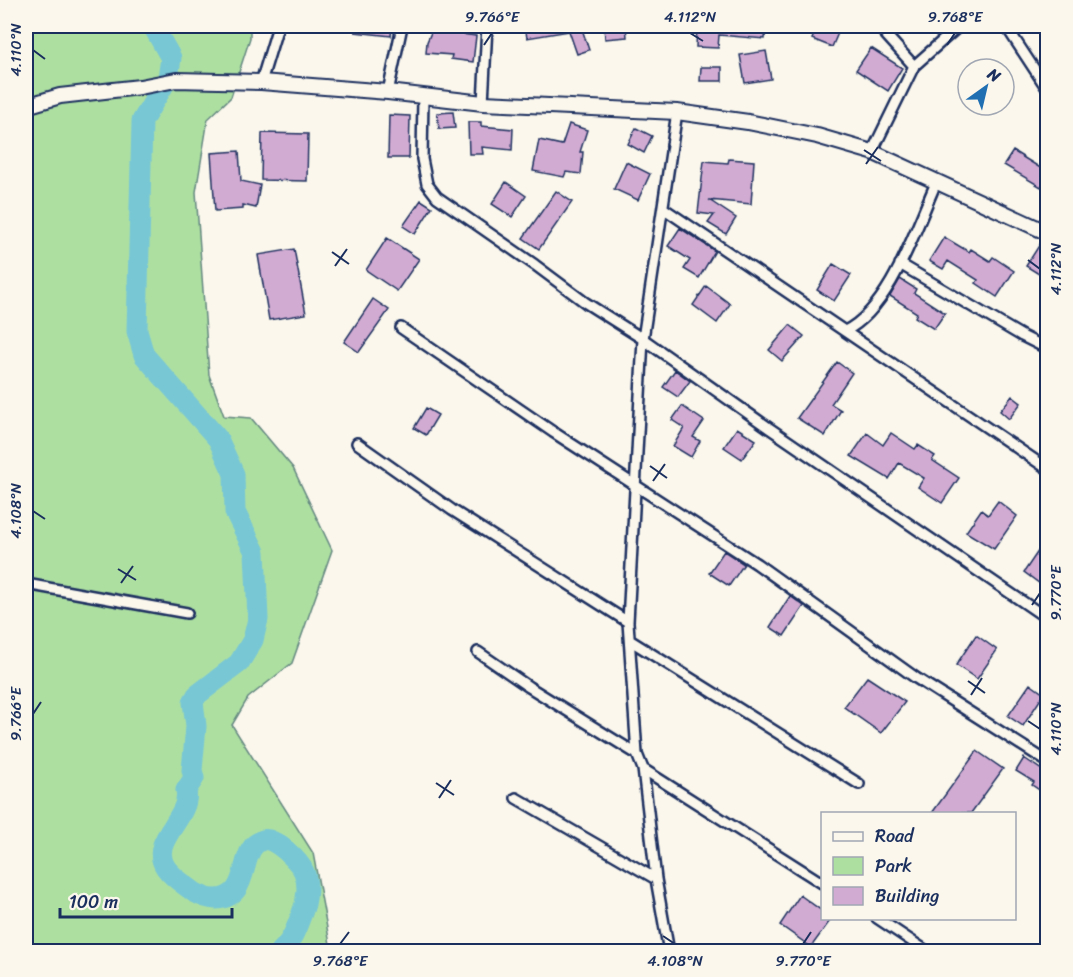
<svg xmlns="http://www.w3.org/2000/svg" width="1073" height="977" font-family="Sriracha,sans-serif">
<rect width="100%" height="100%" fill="#fbf7ec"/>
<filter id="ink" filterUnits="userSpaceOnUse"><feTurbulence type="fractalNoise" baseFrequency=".0167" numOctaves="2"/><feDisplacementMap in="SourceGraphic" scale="12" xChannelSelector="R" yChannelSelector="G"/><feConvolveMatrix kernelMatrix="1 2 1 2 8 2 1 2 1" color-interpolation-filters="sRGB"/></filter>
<g filter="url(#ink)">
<path fill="#addfa1" stroke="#648780" stroke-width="1.5" d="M26,26H250V38L231,97L208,119L196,192L209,375L224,416L251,418L293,468L332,550L292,663L248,698L232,725L313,853L330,944L334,951H26Z"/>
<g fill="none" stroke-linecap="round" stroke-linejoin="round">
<path stroke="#78c7d5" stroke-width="21" d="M153,26L171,58L168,78L142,121L137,331L144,355L218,439L234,474L235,512L255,552L258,619L253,640L239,663L197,695L193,702L196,726L192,770L194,778L186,790C192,818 147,841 166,868C173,878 185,885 194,892C201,896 207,899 215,899C254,898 236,848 263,840C274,836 300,862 304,872C309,884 307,901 302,913C297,926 292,942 280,952"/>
</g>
<path fill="#d2abd2" stroke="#1b2f5e" stroke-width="1.5" d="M355,26H392L391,36L355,32Z
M525,26H581L589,50L577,54L569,31L527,38Z
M604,26H626L627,37L605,39Z
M697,26H766L765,39L719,35L718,48L696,47Z
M818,26H841L832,47L812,39Z
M432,30L476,36L473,62L451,59L452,55L426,53L427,42Z
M871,48L902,68L888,91L856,70Z
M766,51L771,79L745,83L740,55Z
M701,67H722V81H700Z
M453,112L455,128L439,129L437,113Z
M389,115L410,116L409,158H388Z
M468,122H481V126L513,129L512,150L482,147L483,154H469Z
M569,124L587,130L580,152H583L581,174L566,172L564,177L533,171L539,140L562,145Z
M636,128L652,136L644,153L628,144Z
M262,133L308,134L307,181L261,180Z
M239,151L241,181L260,185L256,208L243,205V209L215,211L211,153Z
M1013,151L1047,172V176L1041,187L1004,165Z
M729,159L754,161L751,204L709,200L736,218L726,234L708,223L714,215L698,213L704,161L728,163Z
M626,162L650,174L638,200L614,189Z
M506,182L526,196L512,217L492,204Z
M556,191L572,202L539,249L523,238Z
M421,200L432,207L415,234L403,226Z
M680,228L715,251L699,278L684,269L690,260L668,246Z
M944,237L969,252L971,249L990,261L993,257L1014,271L997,297L976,283L978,280L948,261L943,269L929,261Z
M387,238L419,259L397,291L366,270Z
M1040,244L1047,249V268L1042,276L1026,266Z
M294,249L306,314L269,320L258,255Z
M833,264L851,275L834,301L817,290Z
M900,279L916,289L914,293L945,313L934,329L915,317L917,313L890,296Z
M706,286L730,304L717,323L693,305Z
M373,299L389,310L359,352L344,342Z
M790,325L804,336L782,361L769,350Z
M837,362L852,373L831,404L841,410L825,436L797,418Z
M675,370L690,381L678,397L663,387Z
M1012,396L1021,403L1009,419L1000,411Z
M682,406L704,421L693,437L700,441L691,457L673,446L684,428L672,420Z
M426,408L438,415L426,435L414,428Z
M737,428L756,440L742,459L724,447Z
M867,433L883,445L891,433L915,449L918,445L935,456L932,460L959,478L942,503L918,487L924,478L899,463L889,479L851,456Z
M998,501L1017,516L994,549L966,532L981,510L988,515Z
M1047,538V589L1024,572Z
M724,551L744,564L729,586L709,573Z
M790,596L804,606L784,636L770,627Z
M976,635L997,650L977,679L956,665Z
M867,677L905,702L881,733L844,707Z
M1030,684L1044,694L1023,726L1008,716Z
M977,751L1003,769L971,813H932Z
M1024,758L1042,770L1043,767L1047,769V795L1032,785L1034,782L1016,771Z
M800,895L822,911V918H832L811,947L780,925Z"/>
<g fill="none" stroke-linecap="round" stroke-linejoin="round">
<defs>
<path id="street" d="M878,26L914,66
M1006,26L1048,90
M261,82L278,26
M388,92L402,26
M423,97L422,159L427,184L437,197L535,265L586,303L643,339L769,428L1048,619
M483,103L487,26
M872,152L914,66L959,26
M663,208L1048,469
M900,264L1022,336L1048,349
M401,328L553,432L757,564L916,678L1048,762
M845,331C891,308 915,229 936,183
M357,443L452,510L628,622
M26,584L187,613
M631,641L859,784
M478,652L529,687L637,754
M643,769L822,883
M516,798L656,879
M877,918L928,952
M669,952L656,879L643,769L637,754L628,622L643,339L677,112"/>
<path id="secondary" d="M26,106L60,96L140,87L176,80L261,82L388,92L483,103L677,112L748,122L817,136L872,152L1048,233"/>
</defs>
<use href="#street" stroke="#1b2f5e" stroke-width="14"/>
<use href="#secondary" stroke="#1b2f5e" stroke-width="18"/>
<use href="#street" stroke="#fbf7ec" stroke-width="9"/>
<use href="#secondary" stroke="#fbf7ec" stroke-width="14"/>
</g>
</g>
<path fill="none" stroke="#1b2f5e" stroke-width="2" d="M690,33L703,41M484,45L492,33M947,45L955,33M33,50L45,59M864,150L881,161M866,164L878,147M332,252L349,264M1028,260L1040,269M335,266L347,249M650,466L667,478M653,481L665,464M33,511L45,519M118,569L136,580M121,583L133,566M1032,605L1040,593M968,681L985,693M971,695L982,678M33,714L41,702M1028,721L1040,729M436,783L454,795M439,798L451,780M663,936L675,944M340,944L349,932M803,944L811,932"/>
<rect width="1073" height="977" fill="none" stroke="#fbf7ec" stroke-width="66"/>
<rect x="821" y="812" width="195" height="108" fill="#fbf7ec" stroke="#a1a7b3" stroke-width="1.5"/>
<rect x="833" y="832" width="30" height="9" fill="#fbf7ec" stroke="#a1a7b3" stroke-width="1.5"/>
<text x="875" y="842" font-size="18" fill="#1b2f5e">Road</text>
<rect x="833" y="857" width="30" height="18" fill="#addfa1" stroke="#a1a7b3" stroke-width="1.5"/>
<text x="875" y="872" font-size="18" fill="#1b2f5e">Park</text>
<rect x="833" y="887" width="30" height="18" fill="#d2abd2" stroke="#a1a7b3" stroke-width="1.5"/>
<text x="875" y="902" font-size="18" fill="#1b2f5e">Building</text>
<g transform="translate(986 87) rotate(34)"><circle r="28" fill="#fbf7ec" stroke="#a1a7b3" stroke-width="1.5"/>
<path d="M0-4.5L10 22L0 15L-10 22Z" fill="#1f6fb2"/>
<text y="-9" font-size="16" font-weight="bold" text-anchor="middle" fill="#1b2f5e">N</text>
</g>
<path d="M60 908v9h172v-9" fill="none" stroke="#1b2f5e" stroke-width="3"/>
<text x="69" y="908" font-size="18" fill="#1b2f5e" stroke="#fbf7ec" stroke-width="4.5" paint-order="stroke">100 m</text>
<rect x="33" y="33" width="1007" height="911" fill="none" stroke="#1b2f5e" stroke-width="2"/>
<g font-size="15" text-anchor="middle" fill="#1b2f5e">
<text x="492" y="22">9.766°E</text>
<text x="690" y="22">4.112°N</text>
<text x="955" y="22">9.768°E</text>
<text transform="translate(16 50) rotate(-90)" y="5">4.110°N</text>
<text transform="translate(1056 269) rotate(-90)" y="5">4.112°N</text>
<text transform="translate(16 511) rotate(-90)" y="5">4.108°N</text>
<text transform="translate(1056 593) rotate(-90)" y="5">9.770°E</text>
<text transform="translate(16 714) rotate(-90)" y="5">9.766°E</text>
<text transform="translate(1056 729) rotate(-90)" y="5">4.110°N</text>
<text x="340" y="966">9.768°E</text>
<text x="675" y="966">4.108°N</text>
<text x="803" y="966">9.770°E</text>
</g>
</svg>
